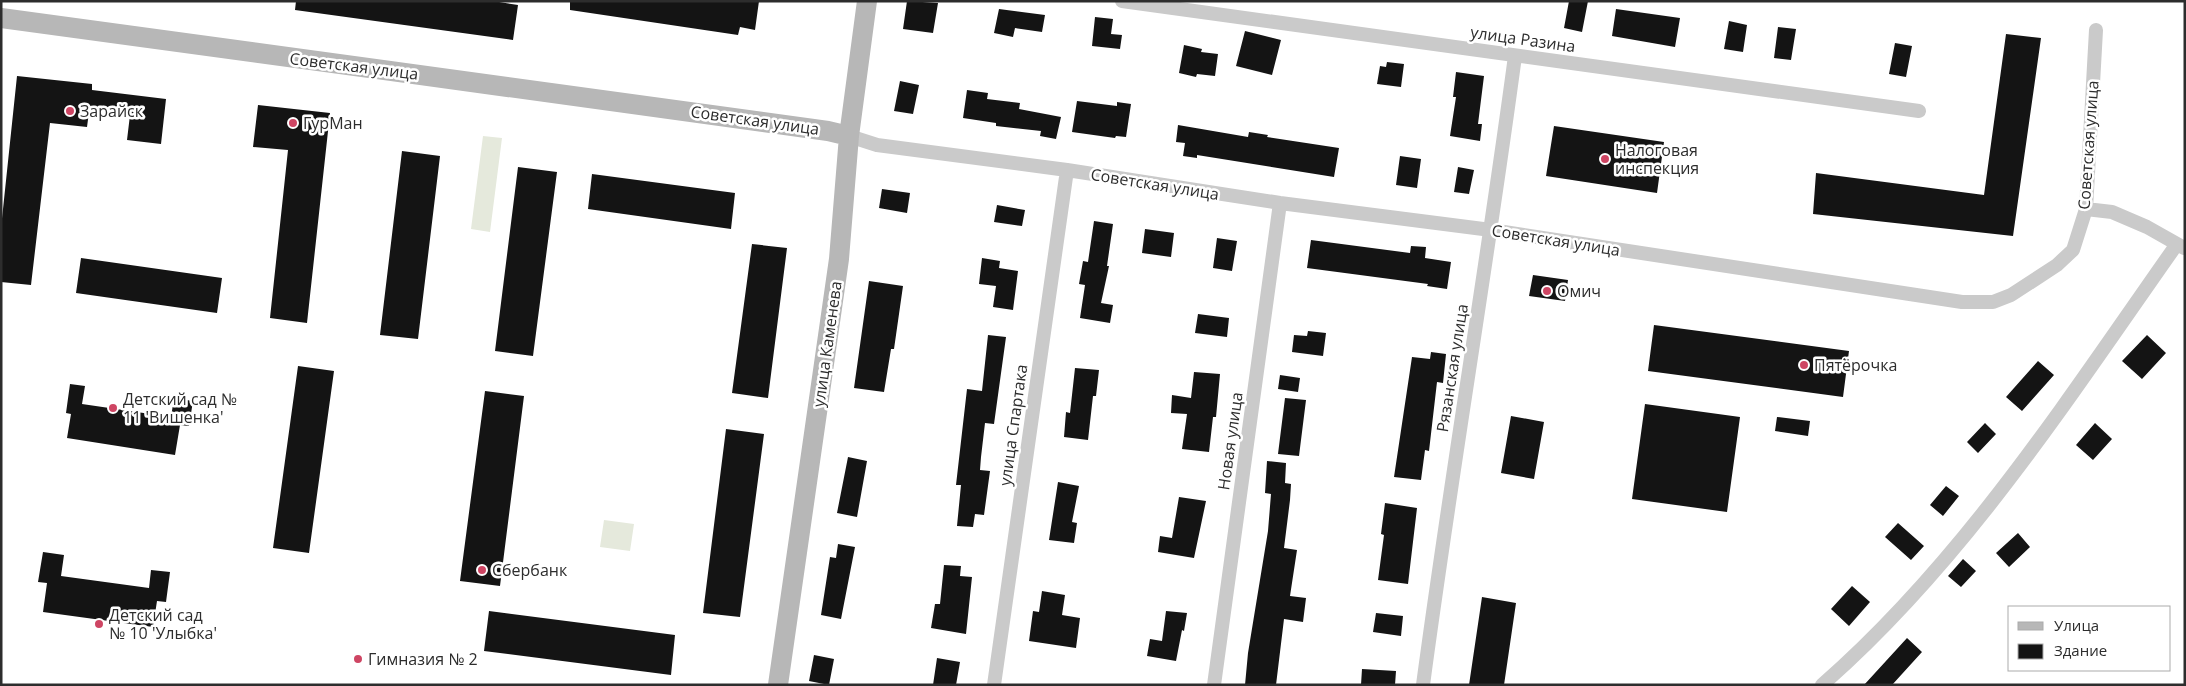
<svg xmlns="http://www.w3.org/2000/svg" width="2186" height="686" font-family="'Open Sans',sans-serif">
<rect width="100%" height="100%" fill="#fff"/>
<path fill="#e5e9dc" d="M483,136L502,138L490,232L471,229Z
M604,520L634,524L630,551L600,547Z"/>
<path fill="#141414" d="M296,1H493L518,5L513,40L295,10Z
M570,1H759L755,30L740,27L738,35L570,10Z
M907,1L938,3L933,33L903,29Z
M1569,1H1588L1582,32L1564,28Z
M999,9L1045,15L1042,32L1015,28L1013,37L994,33Z
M1616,9L1680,18L1675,47L1612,36Z
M1095,17L1113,19L1111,34L1122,35L1120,49L1092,46Z
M1729,21L1747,25L1743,52L1724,49Z
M1778,27L1796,29L1791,60L1774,58Z
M1245,31L1281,40L1272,75L1236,66Z
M2006,34L2041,38L2013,236L1813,214L1816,173L1984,195Z
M1895,43L1912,46L1906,77L1889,74Z
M1184,45L1202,49L1201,52L1218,54L1215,76L1197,74L1196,77L1179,73Z
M1387,62L1404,64L1401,87L1377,84L1380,66L1386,67Z
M1456,72L1484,76L1478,124H1482L1480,141L1450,136L1456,97H1453Z
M17,76L92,84V90L166,99L161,144L127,140L130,115L89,112L87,127L50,123L31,285L1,282V228Z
M900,81L919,85L913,114L894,111Z
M967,90L988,93L987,99L1020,103L1019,109L1061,117L1056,139L1040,136L1041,131L996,126V123L963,118Z
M1077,101L1117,106V102L1131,104L1126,137L1116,136L1115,138L1072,132Z
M258,105L330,113L307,323L270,318L288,150L253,147Z
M1178,125L1248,137L1249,132L1268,135L1267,137L1339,148L1334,177L1197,155V158L1183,156L1185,143L1176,142Z
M1554,126L1664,142L1657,193L1546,176Z
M402,151L440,156L418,339L380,335Z
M1400,156L1421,159L1417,188L1396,185Z
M518,167L557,172L533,356L495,351Z
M1458,167L1474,170L1469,194L1454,192Z
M592,174L735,193L731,229L588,209Z
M882,189L910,193L907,213L879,208Z
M997,205L1025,210L1022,226L994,222Z
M1094,221L1113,224L1107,266H1109L1101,303L1113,305L1110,323L1080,318L1085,285L1079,284L1083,261L1088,262Z
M1145,229L1174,233L1171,257L1142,253Z
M1217,238L1237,241L1232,271L1213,268Z
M1311,240L1410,253L1411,246L1426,247L1425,258L1451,262L1447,289L1427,286L1428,284L1307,268Z
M752,244L787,248L768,398L732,393Z
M81,258L222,278L217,313L76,293Z
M982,258L1000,261L999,268L1018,271L1013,310L993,307L996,286L979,284Z
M1533,275L1568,280L1565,301L1529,296Z
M869,281L903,286L894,349H891L884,392L854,388Z
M1198,314L1229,318L1227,337L1195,333Z
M1654,325L1849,351L1843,397L1648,371Z
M1308,331L1326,333L1323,356L1292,352L1294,335L1307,336Z
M988,335L1006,337L994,424L985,423L981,457L980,470L990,471L984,515L975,514L973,527L957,526L961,485H956L967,389L982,391Z
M2147,335L2166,353L2142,379L2122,361Z
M1431,352L1446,354L1443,383L1437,382L1429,451L1425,450L1421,480L1394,477L1412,357L1430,359Z
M2038,361L2054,375L2022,411L2006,397Z
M298,366L334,371L309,553L273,548Z
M1075,368L1099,370L1096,396H1093L1088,440L1064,437L1066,412L1070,413Z
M1194,372L1220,374L1216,417H1213L1209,452L1182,449L1187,414L1171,413L1172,395L1191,398Z
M1280,375L1300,378L1298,392L1278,389Z
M70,384L85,386L82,404L171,417L174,398L193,401L189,426L180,425L175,455L67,438L71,414L66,413Z
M485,391L524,396L500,586L460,581Z
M1285,398L1306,400L1299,456L1278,454Z
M1645,404L1740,417L1727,512L1632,499Z
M1511,416L1544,422L1534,479L1501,473Z
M1777,417L1810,421L1808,436L1775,431Z
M1985,423L1996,434L1978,453L1967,442Z
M2095,423L2112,439L2093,460L2076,445Z
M726,429L764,434L740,617L703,613Z
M848,457L867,461L857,517L837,513Z
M1267,461L1286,463L1285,483L1291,484L1290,500L1284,548L1297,550L1290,596L1306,598L1303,622L1284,619L1276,685H1245L1248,653L1268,531L1271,494L1265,493Z
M1058,482L1079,486L1072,522L1077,523L1074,543L1049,540Z
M1946,486L1959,496L1943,516L1930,505Z
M1179,497L1206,501L1194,558L1158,552L1160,536L1172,538Z
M1385,503L1417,508L1408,584L1378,580L1384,535L1381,534Z
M1898,523L1924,546L1911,560L1885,537Z
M2018,533L2030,547L2009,567L1996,553Z
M838,544L855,547L841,619L821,615L830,557L836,558Z
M43,552L64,555L61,576L149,588L151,570L170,572L166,602L157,601L153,627L43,612L47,583L38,582Z
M1963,559L1976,571L1961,587L1948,576Z
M944,565L961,566L960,576L972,577L966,634L931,628L935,604H940Z
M1852,586L1870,602L1849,626L1831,609Z
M1042,591L1065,595L1062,615L1080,618L1076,648L1029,641L1033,611L1039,612Z
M1482,597L1516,603L1504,685H1469Z
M489,611L675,635L671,675L484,651Z
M1166,611L1187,613L1184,631L1182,630L1176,661L1147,656L1150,639L1162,641Z
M1376,613L1403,616L1401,636L1373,632Z
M1907,638L1922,652L1892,685H1864Z
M814,655L834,659L829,685L809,681Z
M937,658L960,662L956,685H933Z
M1362,669L1396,671L1395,685H1361Z"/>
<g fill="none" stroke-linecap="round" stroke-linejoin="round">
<path stroke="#cacaca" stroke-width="14" d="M1122,1L1919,111
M849,136L877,145L1067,170L1280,203L1491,230L1962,302H1993L2011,295L2057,265L2073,250L2086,209L2096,30
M2086,209L2112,212L2147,227L2184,248
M994,685L1067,170
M1214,685L1280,203
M1423,685C1451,475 1487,266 1515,56
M1822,685C1964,561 2069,397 2177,244"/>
<path stroke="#b7b7b7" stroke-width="20" d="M1,18C277,56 552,92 828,131L849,136
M778,685L839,259L849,136L867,1"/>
</g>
<g fill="#ce4563" stroke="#fff" stroke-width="2">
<circle cx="70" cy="111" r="5"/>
<circle cx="293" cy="123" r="5"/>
<circle cx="1605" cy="159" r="5"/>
<circle cx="1547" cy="291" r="5"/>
<circle cx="1804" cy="365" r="5"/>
<circle cx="113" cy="408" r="5"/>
<circle cx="482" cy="570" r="5"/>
<circle cx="99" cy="624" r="5"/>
<circle cx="358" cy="659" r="5"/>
</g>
<g text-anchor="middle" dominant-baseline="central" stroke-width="5" stroke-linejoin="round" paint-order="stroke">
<g font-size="16" fill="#2d2d2d" stroke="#fff">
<text transform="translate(1523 39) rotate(8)">улица Разина</text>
<text transform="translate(354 66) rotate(7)">Советская улица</text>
<text transform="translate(755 120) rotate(8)">Советская улица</text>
<text transform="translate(2088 145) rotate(-86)">Советская улица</text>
<text transform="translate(1155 184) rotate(9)">Советская улица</text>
<text transform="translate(1556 240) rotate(9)">Советская улица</text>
<text transform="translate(827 344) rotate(-82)">улица Каменева</text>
<text transform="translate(1452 368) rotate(-81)">Рязанская улица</text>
<text transform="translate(1013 425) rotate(-82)">улица Спартака</text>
<text transform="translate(1230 441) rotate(-82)">Новая улица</text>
</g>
<g font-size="16" fill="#2d2d2d" stroke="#fff" text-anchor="start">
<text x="80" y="111">Зарайск</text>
<text x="303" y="123">ГурМан</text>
<text x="1615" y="150">Налоговая<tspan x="1615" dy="18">инспекция</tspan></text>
<text x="1557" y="291">Омич</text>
<text x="1814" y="365">Пятёрочка</text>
<text x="123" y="399">Детский сад №<tspan x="123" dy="18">11 'Вишенка'</tspan></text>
<text x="492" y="570">Сбербанк</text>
<text x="109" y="615">Детский сад<tspan x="109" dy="18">№ 10 'Улыбка'</tspan></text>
<text x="368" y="659">Гимназия № 2</text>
</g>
</g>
<rect width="2186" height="686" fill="none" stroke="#2d2d2d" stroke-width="5"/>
<rect x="2008" y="606" width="162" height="65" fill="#ffffff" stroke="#ababab"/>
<rect x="2018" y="622" width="25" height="8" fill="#b7b7b7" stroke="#ababab"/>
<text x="2054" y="631" font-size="15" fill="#2d2d2d">Улица</text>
<rect x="2018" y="644" width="25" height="15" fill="#141414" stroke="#ababab"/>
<text x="2054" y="656" font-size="15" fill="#2d2d2d">Здание</text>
</svg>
